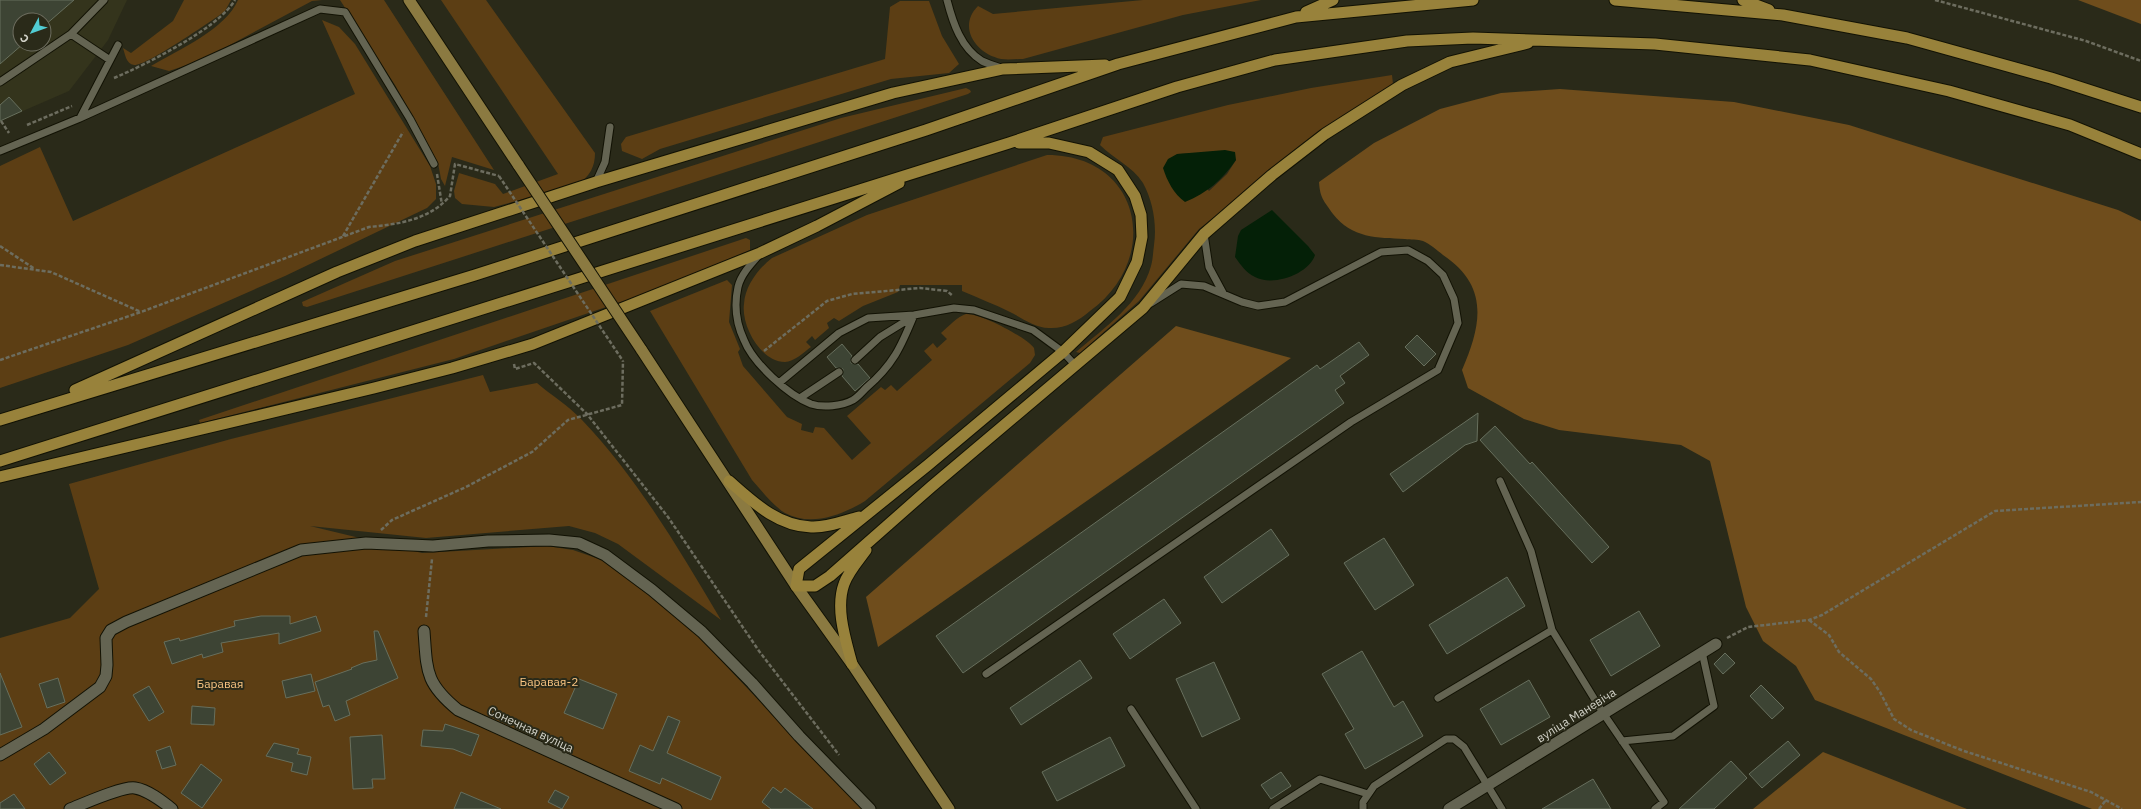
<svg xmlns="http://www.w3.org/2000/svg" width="2141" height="809" font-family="'IBM Plex Sans',sans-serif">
<rect width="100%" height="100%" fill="#2a2a19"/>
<path fill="#34341c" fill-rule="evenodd" d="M0,0H127L108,40L69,91L0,121ZM20,20H44V44H20Z"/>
<path fill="#5c3e14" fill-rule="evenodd" d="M184,0H231L225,11L217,17C205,25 144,67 134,65C126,64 125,54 123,48L131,53L173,21Z
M238,0H322L312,1L202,60L169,71L151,66C178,50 226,29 238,0Z
M340,0H384L494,170L452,157L445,186L441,179L438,163L395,85Z
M441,0H486L595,153C595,167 590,175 579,184L494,207L462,204L455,198L454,191L459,173L495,184L503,194L558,174Z
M1143,0H1261L1183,15L1023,59C1016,59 1008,60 1001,59C976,54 957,27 978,6L993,14Z
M900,1H929L942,36L959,64L949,73L891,79L660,149L642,159L622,151L621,144L626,137L885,59L890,7Z
M322,20L339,27L355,44L430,166L436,184V199L427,208L285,276L128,345L0,388V166L40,147L73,221L355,94Z
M1392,75L1393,84L1324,130L1199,229L1139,301L1080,353L1076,352C1104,328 1141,303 1151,266C1153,259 1153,252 1154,245C1157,225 1153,201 1143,183C1132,166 1114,159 1100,145L1103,137L1228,105L1311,88ZM1197,153L1236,160L1227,174L1209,191L1177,154Z
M966,88L970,90L971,92L968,94L307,307L303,306L302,302L395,261L841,118Z
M1047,155C1142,155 1162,259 1090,311C1078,321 1065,329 1049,328C1035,328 1022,318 1010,312C994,304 978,298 962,291V285H900L898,292L863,306L839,321L834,318L827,323L829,328L815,340L812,336L806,342L811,347C804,352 794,362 785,362C760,362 741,325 744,304C745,286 758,269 772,258L867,215Z
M746,238L750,240V250L650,292L454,359L200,423L199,420Z
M727,280L732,285L729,322L740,349L738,352L743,366L787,417L802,424L801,430L813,433L815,427L824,428L852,460L871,443L847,416L881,387L885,390L891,385L897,391L932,360L924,351L933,343L937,348L947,339L941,333C948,327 958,316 966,314C980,313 1026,337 1034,348L1035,355L1030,363L865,501C842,515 811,527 785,513C772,505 762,491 752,480L650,311Z
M483,375L490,392L537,383C551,395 569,406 582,420C638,479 679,549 721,620L618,544L595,533L569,526L426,538L310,526L422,553L547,546L573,550L602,560L649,594L698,636L795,739L864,809H0V638L70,618L99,589L69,484L231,439Z"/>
<path fill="#6f4d1c" d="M2078,0H2141V24Z
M1560,89L1734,102L1849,125L2118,210L2141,221V809H2092L1815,700L1796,666L1763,641L1746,607L1710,461L1681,445L1559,430L1524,419L1468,388L1462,370C1482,324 1489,286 1443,255C1437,250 1430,244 1423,241C1418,239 1410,240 1405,239C1377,238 1352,238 1333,214C1324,201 1320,198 1319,182L1374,143L1440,109L1501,93Z
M1176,326L1291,358L878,647L866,597Z
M1823,752L1967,809H1753Z"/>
<path fill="#042007" d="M1225,150L1235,152L1236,160C1222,180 1207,193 1185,202C1174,194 1167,181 1163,168L1168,159L1177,154Z
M1272,210L1308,246L1315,255C1309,274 1273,287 1255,277C1246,273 1241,265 1235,257L1238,236L1241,230Z"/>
<path fill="#3d4434" stroke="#676f5d" d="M0,0H74L44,26V20H20V44H23L0,64Z
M9,97L22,111L0,121V105Z
M1417,335L1436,354L1424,366L1405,347Z
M1359,342L1369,355L1340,376L1345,383L1335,390L1344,403L963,673L936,636L1317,365L1320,369Z
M842,344L852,356L851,363L858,364L870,378L855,391L842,376L843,369L836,368L827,357Z
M1478,413L1477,441L1465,445L1403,492L1390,474Z
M1495,426L1530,464L1532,462L1609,547L1592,563L1480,440Z
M1271,529L1289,555L1222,603L1204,577Z
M1384,538L1414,585L1375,610L1344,563Z
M1507,577L1525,606L1447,654L1429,625Z
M1164,599L1181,623L1130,659L1113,634Z
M1639,611L1660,646L1611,676L1590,640Z
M261,616H290V624L316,616L321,631L279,644V633L221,643L223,652L203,658L202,654L172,664L164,642L179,638L180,641L235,626L234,621Z
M374,631H378L398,678L346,701L350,715L335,721L329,705L323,707L315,682L352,669L351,668L363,663L377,660Z
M1362,651L1394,707L1403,701L1423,736L1365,769L1345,734L1354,729L1322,674Z
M1725,653L1735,663L1723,674L1714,664Z
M1080,660L1092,678L1021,725L1010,708Z
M1214,662L1240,719L1202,737L1176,679Z
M0,673L22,727L0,735Z
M311,674L315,691L286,698L282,681Z
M58,678L65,702L47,708L39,684Z
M579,679L617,694L603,729L564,713Z
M1529,680L1550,717L1501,745L1480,709Z
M1761,685L1784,708L1772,719L1750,696Z
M149,686L164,712L149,721L133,695Z
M192,706L215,708L214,725L191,724Z
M668,716L680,721L667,753L721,777L711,800L662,778L660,784L629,771L640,745L653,751Z
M445,724L479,735L471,756L453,749L421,746L423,730L443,731Z
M382,735L385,779H372L373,788L353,789L350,737Z
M1110,737L1125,766L1057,801L1042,772Z
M1788,741L1800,755L1762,788L1749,774Z
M274,743L299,749L297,754L311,757L307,775L291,771L293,763L266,756Z
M170,746L176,765L162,769L156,751Z
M49,752L66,773L50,785L34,764Z
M1731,761L1747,778L1714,809H1679Z
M201,764L222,780L202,808L181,793Z
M1281,772L1291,786L1271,799L1261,785Z
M1593,779L1611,809H1542Z
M773,787L781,793L785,788L813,809H771L762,802Z
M555,790L569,797L562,809L548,802Z
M461,792L501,809H454Z
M14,794L25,809H0V803Z"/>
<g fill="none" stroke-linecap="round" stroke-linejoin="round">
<defs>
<path id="service" d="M947,0C953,23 961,48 982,61C988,64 996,66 1003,69
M71,34L110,60
M0,82L71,34L104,0
M80,118L118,45
M0,151L80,118L320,9L345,12L410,119L434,164
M596,182L605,162L610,127
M1204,234L1209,267L1223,293
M760,254C752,263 741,274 738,287C734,305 736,323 744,340C753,363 788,395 811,404C823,408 842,406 853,400C858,397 862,392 866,388C893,365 901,347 914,315
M855,360L880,337L914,316
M779,383L839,333L868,318L914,315L954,308L974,310L1033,330L1063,352L1075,365
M800,398L839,372
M1500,481L1531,551L1552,630L1603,713L1664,802L1655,809
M986,674L1351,422L1438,370L1458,323L1454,299L1443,275L1428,261L1408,250L1381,252L1285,302L1258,306L1242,302L1204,286L1181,284L1151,303
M1438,698L1552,630
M1131,709L1196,809
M1622,741L1673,736L1714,706L1702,652
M1273,809L1320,779L1368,794
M1363,809V802L1374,786L1446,739H1454L1464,747L1502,809"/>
<path id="minor" d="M424,631C427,671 425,683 458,710L676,809
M0,755L44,729L100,687L106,676L107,665L106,638L111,630L126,622L301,550L366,543L433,546L488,541L549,540L579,543L605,555L652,590L702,632L752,683L799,736L870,809
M70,809C83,804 123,786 135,788C148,790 162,801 172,809
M1449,809L1716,644"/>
<path id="primary" d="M409,0L519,166
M641,349L796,586L852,664L949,809"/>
<path id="trunk" d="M1615,0L1783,15L1907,38L2051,78L2141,107
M1743,0L1769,10
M1306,12L1333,0
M1019,143H1049L1089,152L1118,170L1135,196L1141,215L1142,237L1137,262L1120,297L1063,352L928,465L799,569L796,586H815L830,576L931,487L1143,308L1204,234L1272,175L1325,134L1402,85L1450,62L1528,43
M75,390L337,272L415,241L596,182L893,93L1003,69L1105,65
M0,420L475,275L926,130L1118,64L1296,17L1473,0
M0,461L1009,143L1177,87L1275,60L1407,41L1473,38L1655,44L1810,60L1949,91L2070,125L2141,154
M0,477L374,388L452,368L533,344L760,253L817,226L899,183
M729,481C752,501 777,526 811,527C826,528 844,521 859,517
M852,664C846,641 835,609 844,584C848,572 858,561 866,550"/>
</defs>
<use href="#service" stroke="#121204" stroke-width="9"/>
<use href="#minor" stroke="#121204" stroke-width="13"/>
<use href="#primary" stroke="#121204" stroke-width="13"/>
<use href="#trunk" stroke="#121204" stroke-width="13"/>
<path stroke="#6d6d5f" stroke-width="2.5" stroke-dasharray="4 2" stroke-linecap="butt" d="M1935,0L2086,41L2141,61
M114,78C145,65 219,28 235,0
M1,121L9,133
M27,125L72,106
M437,174L442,205
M343,236L403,132
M0,246L35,269
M0,265L51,272L141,312
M764,351L827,301L852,294L920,288L947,291L953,296
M0,360L141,312L369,227C399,224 429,220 450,196L455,164L499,176
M514,364L515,369L534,363L587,414L668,517L759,651L839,755
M381,530L392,520L466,487L532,452L568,420L622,405L623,361
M426,617L432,559
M1809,620L1829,635L1839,652L1871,679L1880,692L1894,719L1911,730L1964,751L2091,792L2122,809
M1727,638L1748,627L1809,620L1822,615L1995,511L2141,502
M2099,809L2106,800"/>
<use href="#service" stroke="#646452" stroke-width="7"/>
<use href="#minor" stroke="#646452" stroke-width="11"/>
<use href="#primary" stroke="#8b7a41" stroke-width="11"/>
<use href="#trunk" stroke="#98823b" stroke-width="11"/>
<defs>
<path id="primary-bridge" d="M519,166L641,349"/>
</defs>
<use href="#primary-bridge" stroke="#121204" stroke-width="13" stroke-linecap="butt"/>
<path stroke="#6d6d5f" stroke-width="2.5" stroke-dasharray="4 2" stroke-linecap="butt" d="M499,176L623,361"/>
<use href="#primary-bridge" stroke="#8b7a41" stroke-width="11"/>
</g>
<g text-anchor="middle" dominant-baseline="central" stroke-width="4" stroke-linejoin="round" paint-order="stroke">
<g font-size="12" fill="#f9c482" stroke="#2a2a19">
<text x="549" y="681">Баравая-2</text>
<text x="220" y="683">Баравая</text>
</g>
<g font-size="12" fill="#d2d2c8" stroke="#2a2a19">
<text transform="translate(1576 715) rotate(-32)">вуліца Маневіча</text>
<text transform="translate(531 729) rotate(25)">Сонечная вуліца</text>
</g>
</g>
<g transform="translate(32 32) rotate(229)"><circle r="19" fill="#2a2a19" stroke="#6d6d5f"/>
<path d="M0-3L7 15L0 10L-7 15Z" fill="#51ccd3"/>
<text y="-6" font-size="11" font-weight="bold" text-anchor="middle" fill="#d2d2c8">С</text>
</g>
</svg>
